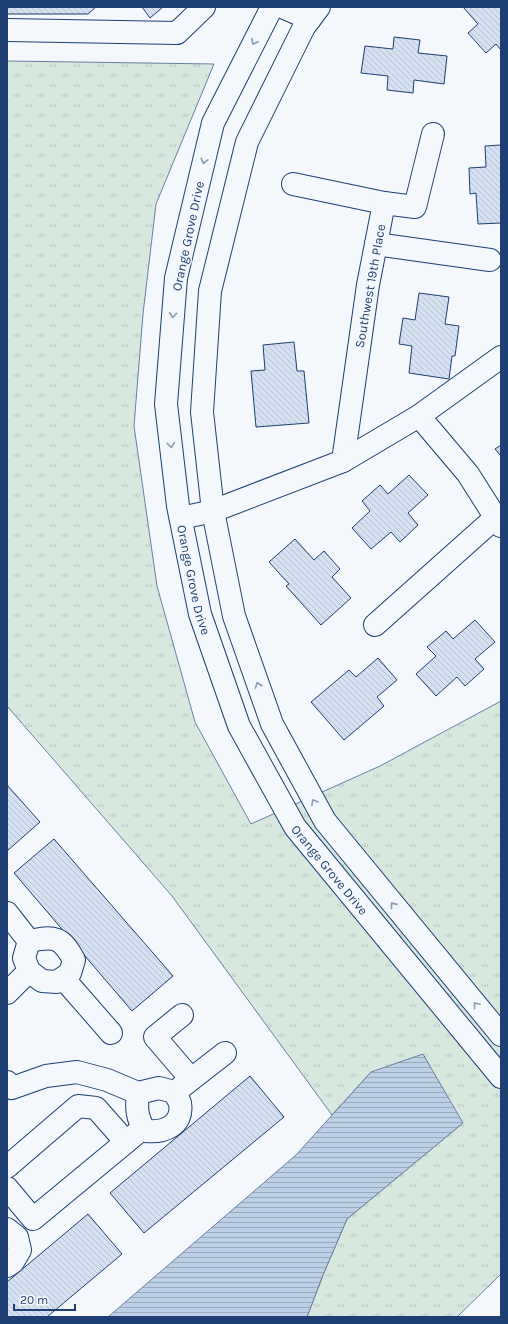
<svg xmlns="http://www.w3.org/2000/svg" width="508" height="1324" font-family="Karla,sans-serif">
<defs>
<pattern id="grass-tufts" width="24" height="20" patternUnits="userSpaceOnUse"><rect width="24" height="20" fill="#d7e8df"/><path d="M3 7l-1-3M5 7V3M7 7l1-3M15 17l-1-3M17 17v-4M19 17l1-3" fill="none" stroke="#b8c8c3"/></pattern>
<pattern id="water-rules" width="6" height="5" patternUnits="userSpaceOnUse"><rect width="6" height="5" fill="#bed0e5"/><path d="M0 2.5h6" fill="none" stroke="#9aaabe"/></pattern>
<pattern id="building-back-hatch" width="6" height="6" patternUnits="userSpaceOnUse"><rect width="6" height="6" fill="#d5e0f0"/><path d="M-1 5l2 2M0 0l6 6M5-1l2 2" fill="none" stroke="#b6c1d1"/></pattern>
</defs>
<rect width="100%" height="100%" fill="#f4f7fb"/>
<path fill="url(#grass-tufts)" stroke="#687fa3" d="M7,61L214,64L156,204L143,314L134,426L157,586L195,722L251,824L380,766L501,701V1274L457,1317H307L323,1275L347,1219L463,1123L371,1072L332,1115L172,896L7,706Z"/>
<path fill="url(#water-rules)" stroke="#687fa3" d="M423,1054L463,1123L347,1219L323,1275L307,1317H108L296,1155L371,1072Z"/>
<path fill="url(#building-back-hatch)" stroke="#1d3f73" d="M7,7H96L88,14H7Z
M142,7H163L150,18Z
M463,7H501V50L496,44L486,53L468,33L478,24Z
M394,37L420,40L418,53L447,56L444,84L414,80L413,93L387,90L388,76L361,73L365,46L393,49Z
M501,145V223L478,224L476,193L470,194L469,168L486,167L485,146Z
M419,293L449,297L445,324L459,326L455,356H452L449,379L409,373L412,346L399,344L403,318L415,320Z
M294,342L297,371H304L309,423L256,427L251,371L265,370L263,345Z
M501,445V456L495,449Z
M409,475L428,495L408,513L418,525L400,542L391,532L371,549L352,528L370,511L362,501L380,485L388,494Z
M295,539L314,560L324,551L340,569L332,577L351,598L321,625L286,586L289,584L269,562Z
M475,620L495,642L475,659L484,669L465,686L457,677L436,696L416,674L436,656L427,647L446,631L453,639Z
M378,658L397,680L377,697L384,706L344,740L311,702L349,670L356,677Z
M7,785L40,822L7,851Z
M54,839L173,976L132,1011L14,873Z
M250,1076L284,1117L144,1233L110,1193Z
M88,1214L122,1254L47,1317H7V1282Z"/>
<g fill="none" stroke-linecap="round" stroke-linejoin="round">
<defs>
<g id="minor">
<path id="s1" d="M272,7L213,123L176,278L166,404L178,506L200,614L239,726L295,827L501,1077"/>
<path d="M282,7L310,19"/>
<path d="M319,7L304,27L247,142L210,291L202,412L213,511L234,616L272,724L325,821L501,1035"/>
<path d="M7,30L177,33L204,7"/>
<path d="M293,184L384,203L368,285L343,461"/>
<path d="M384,203L415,207L433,134"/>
<path d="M376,244L490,260"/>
<path d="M419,416L468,474L501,526"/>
<path d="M181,518L213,511L343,461L419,416L501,357"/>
<path d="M375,625L495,518"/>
<path d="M7,913L29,941L24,958L29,971L7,993"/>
<path d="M29,941C54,936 61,936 74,960L70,973L57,982L42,981L29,971"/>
<path d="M63,978L111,1033"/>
<path d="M182,1015L155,1037L191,1079"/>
<path d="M7,1082L12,1088L46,1076L77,1072L107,1080L138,1093L159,1088L174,1092C176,1096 179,1100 180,1103C184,1126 163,1133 145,1131C137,1118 136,1109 138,1093"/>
<path d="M180,1088L225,1053"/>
<path d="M7,1167L78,1106L96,1108L126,1142"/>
<path d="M7,1188L33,1219L143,1128"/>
<path d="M7,1229L17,1237L20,1250L13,1262L7,1266"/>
</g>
</defs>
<use href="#minor" stroke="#1d3f73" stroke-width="24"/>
<use href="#minor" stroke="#f4f7fb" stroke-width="22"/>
</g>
<defs><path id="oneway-chevron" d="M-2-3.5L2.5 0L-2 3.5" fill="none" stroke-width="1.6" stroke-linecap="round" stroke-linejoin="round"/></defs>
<g stroke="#889bb7">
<use href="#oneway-chevron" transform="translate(254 42) rotate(117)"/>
<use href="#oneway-chevron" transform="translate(204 161) rotate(104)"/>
<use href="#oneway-chevron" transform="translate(173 315) rotate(94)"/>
<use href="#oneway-chevron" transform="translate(171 445) rotate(83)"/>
<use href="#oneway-chevron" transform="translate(258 685) rotate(-109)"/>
<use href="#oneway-chevron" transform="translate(314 802) rotate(-119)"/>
<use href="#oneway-chevron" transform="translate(393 905) rotate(-129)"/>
<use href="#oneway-chevron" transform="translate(476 1005) rotate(-130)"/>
</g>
<g text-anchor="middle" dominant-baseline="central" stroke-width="3" stroke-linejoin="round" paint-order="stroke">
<g font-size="13" fill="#1d3f73" stroke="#f4f7fb">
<text transform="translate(188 236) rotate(-78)">Orange Grove Drive</text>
<text transform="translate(370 286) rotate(-80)">Southwest 19th Place</text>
<text stroke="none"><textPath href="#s1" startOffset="594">Orange Grove Drive</textPath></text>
<text stroke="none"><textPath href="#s1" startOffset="918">Orange Grove Drive</textPath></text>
</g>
</g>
<rect width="508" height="1324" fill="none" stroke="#1d3f73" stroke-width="16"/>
<path d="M14 1304v6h61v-6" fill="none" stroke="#1d3f73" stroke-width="2"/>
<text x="20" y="1304" font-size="12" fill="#1d3f73" stroke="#f4f7fb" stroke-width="3" paint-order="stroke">20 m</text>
</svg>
